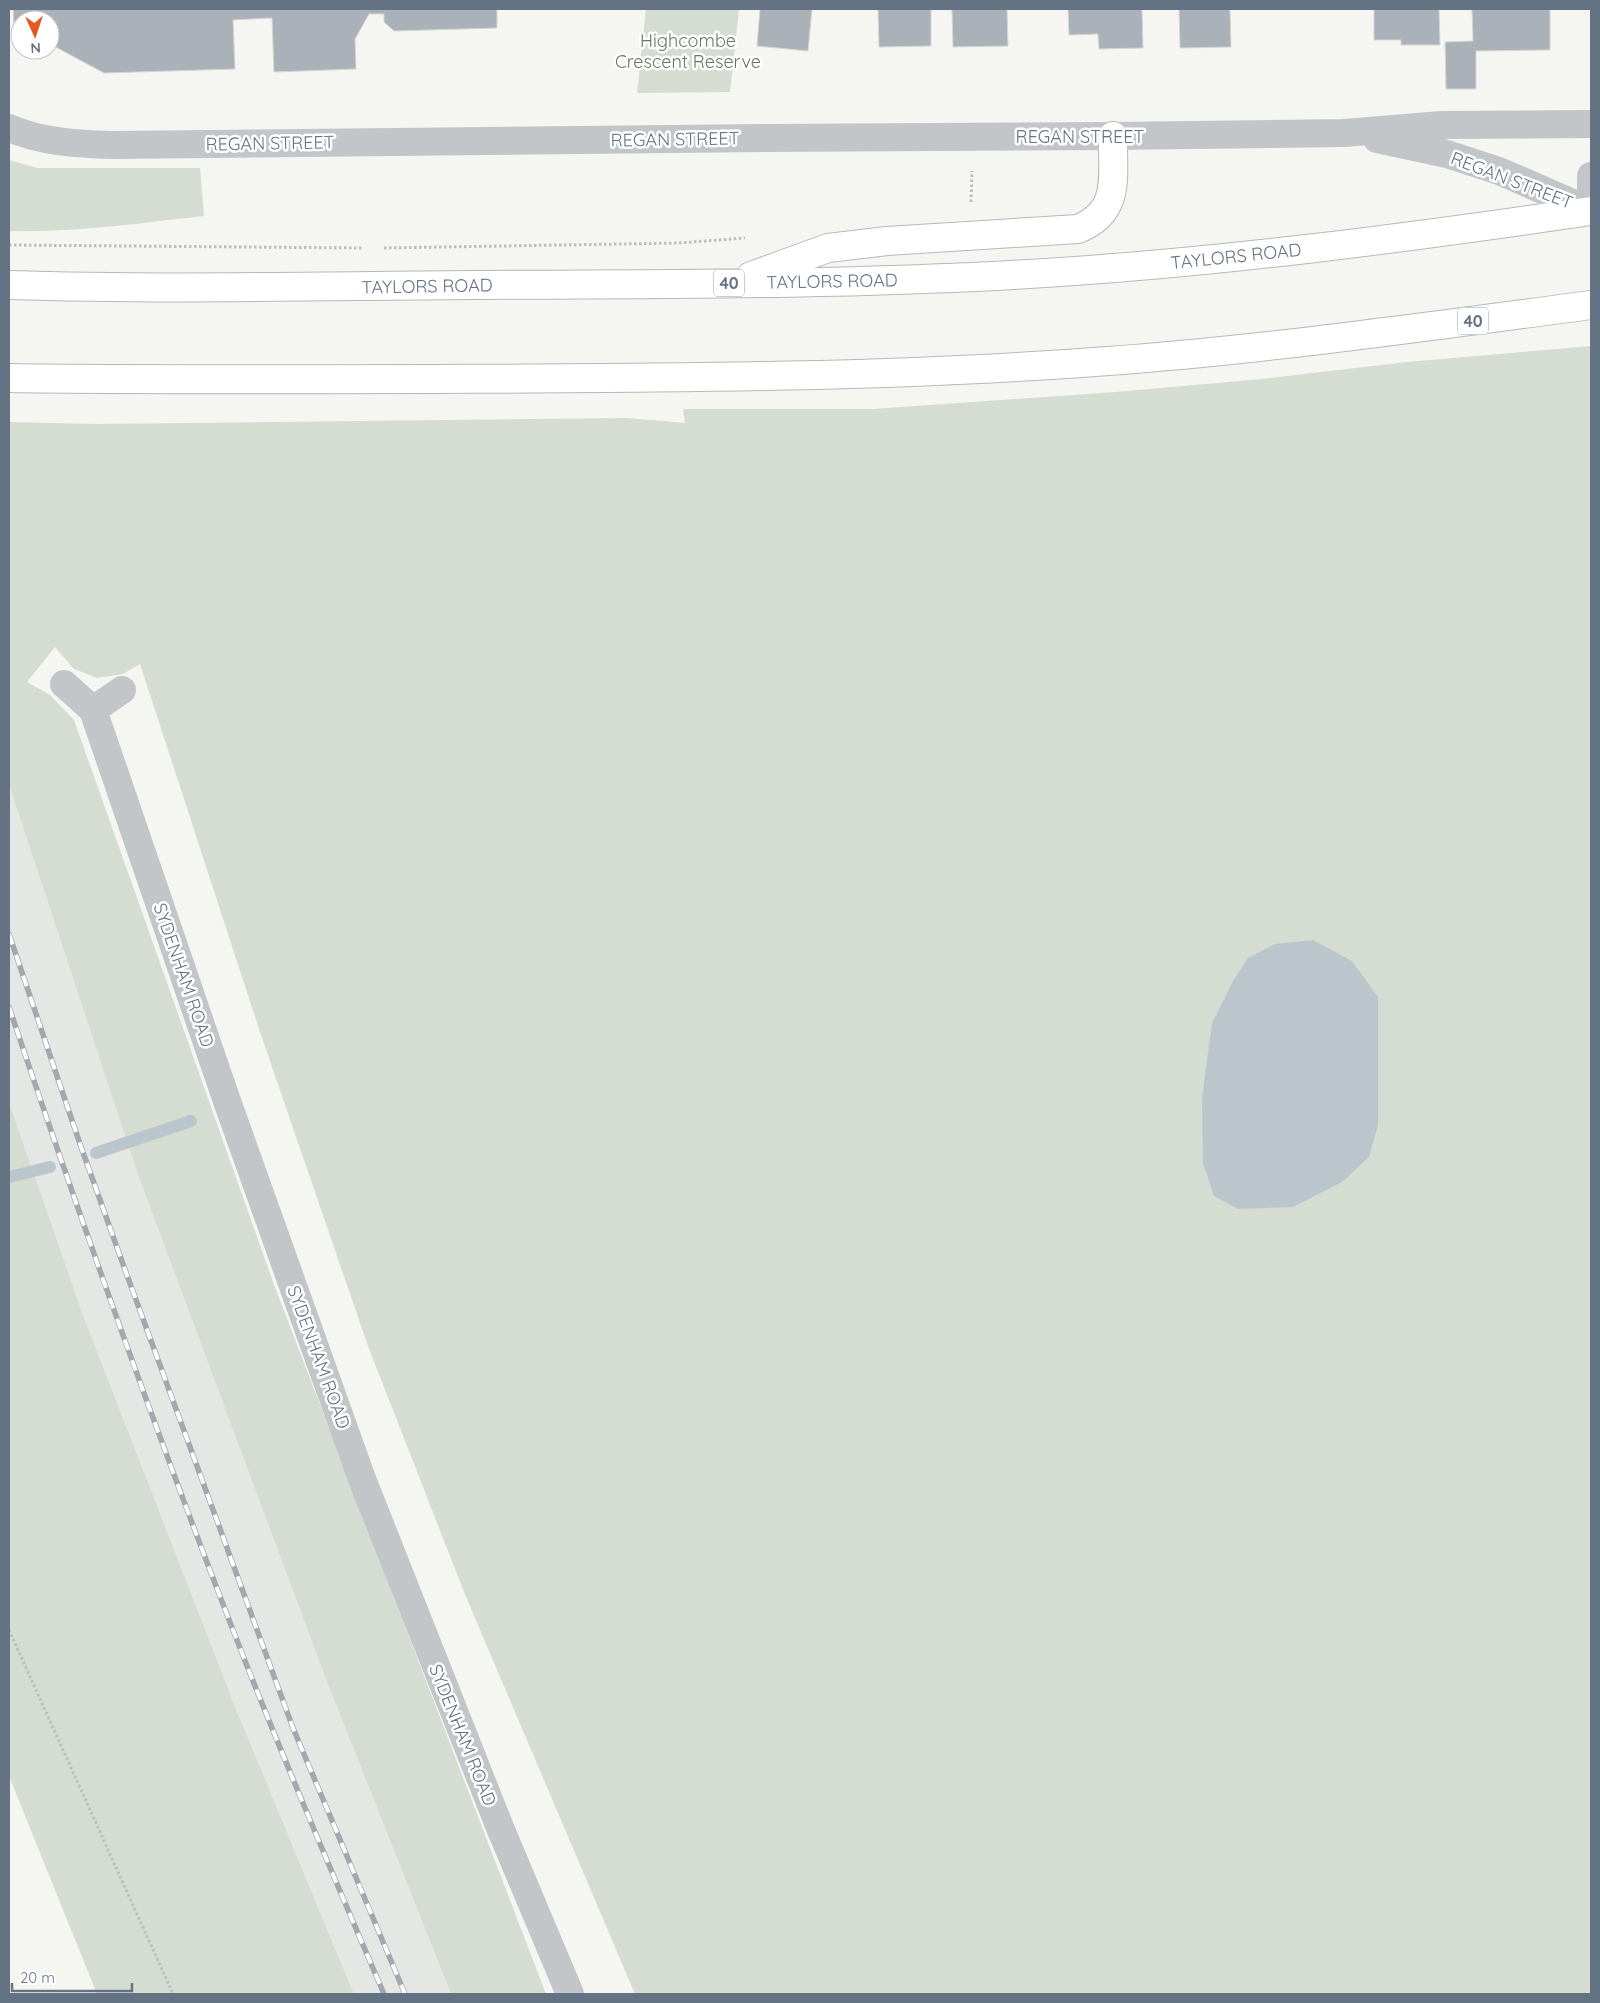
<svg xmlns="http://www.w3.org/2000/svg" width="1600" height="2003" font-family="Quicksand,sans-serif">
<rect width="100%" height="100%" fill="#f5f5f1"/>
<path fill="#e5e7e5" d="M9,785L138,1175L327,1682L451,1994H354L236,1709L83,1315L9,1102Z"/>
<path fill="#d5dcd2" d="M646,9H739L730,92L637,93Z
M9,160L37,168H200L204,216C139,223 74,233 9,231Z
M1591,346V1994H635L464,1592L368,1346L260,1032L140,664L123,674L97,678L74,669L55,647L27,682L50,695L74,720L273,1282L546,1994H451L327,1682L138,1175L9,785V422L96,424L627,418L685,423L683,409H873L1116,392L1262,379L1407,362Z
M9,1102L83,1315L236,1709L354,1994H97L9,1776Z"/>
<path fill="#bbc6cc" d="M1313,940L1352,961L1378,997V1125L1369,1157L1342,1182L1293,1207L1238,1209L1214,1196L1203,1163L1202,1098L1212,1023L1233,981L1248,958L1275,944Z"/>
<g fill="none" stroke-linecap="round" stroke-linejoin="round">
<path stroke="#bbc6cc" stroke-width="12" d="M96,1153L191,1121
M9,1177L50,1167"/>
</g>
<path fill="#aab1b8" stroke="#d6d6d4" d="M13,9H497V28L394,31L384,22V14H369L355,39L356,69L274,72L272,18L233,20L235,69L104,73L50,44V20H20V28L14,25Z
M760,9H812L808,51L757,46Z
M878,9H931V46L879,47Z
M952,9H1007L1008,46L953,47Z
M1068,9H1142L1143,48L1099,49L1098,34L1069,35Z
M1179,9H1230L1231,47L1180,48Z
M1374,9H1439L1440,45H1401V40H1374Z
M1472,9H1550V50L1476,51V89H1446L1445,42L1473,41Z"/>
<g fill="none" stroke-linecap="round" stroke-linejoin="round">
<defs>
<path id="major" d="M751,276L828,248L887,241L1078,229C1122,211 1112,176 1113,136
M9,285C163,290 317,286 471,285C657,284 843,285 1029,274C1217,263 1405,238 1591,211
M9,378C150,380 290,379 431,379C657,378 883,378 1108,361C1270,349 1431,326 1591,305"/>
</defs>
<use href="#major" stroke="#b5b9bd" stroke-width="30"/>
<path stroke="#bcbec0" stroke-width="3" stroke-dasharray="2.5 2.5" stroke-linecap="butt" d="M971,202L972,171
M9,245L363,248
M384,248L679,243L745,238
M9,1630L173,1994"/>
<path stroke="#c2c6c9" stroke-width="28" d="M9,128C41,142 78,144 113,145L768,138L1113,136L1344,133L1442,125L1591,124
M1377,139L1447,154L1499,171L1591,211V176
M64,684L93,710L122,690
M93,710L228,1104L362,1479L501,1830L570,1994"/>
<use href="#major" stroke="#fff" stroke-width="28"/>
<defs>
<path id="rail" d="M9,934L80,1144L124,1267L293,1728L405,1994
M9,1007C84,1230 163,1452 249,1671C292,1779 338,1887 384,1994"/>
</defs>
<use href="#rail" stroke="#a2a8ae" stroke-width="5.5"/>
<use href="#rail" stroke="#fff" stroke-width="4" stroke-dasharray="11" stroke-linecap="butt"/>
</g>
<g text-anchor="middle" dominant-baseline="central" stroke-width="5" stroke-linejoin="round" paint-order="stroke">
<g fill="#fff" stroke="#929da8" stroke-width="1">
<rect x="714" y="269.5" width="30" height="27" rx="4"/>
<rect x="1458" y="307.5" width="30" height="27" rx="4"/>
</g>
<g font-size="16" font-weight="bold" fill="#637383">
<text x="729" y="283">40</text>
<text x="1473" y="321">40</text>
</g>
<g font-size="18" fill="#667a62" stroke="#fff">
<text x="688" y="40">Highcombe<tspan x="688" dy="21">Crescent Reserve</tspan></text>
</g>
<g font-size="18" fill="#637383" stroke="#fff">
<text x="1080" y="136">REGAN STREET</text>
<text transform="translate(675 139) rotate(-1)">REGAN STREET</text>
<text transform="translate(270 143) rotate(-1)">REGAN STREET</text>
<text transform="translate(1512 180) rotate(21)">REGAN STREET</text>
<text transform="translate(1236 256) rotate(-6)">TAYLORS ROAD</text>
<text transform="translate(832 281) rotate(-1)">TAYLORS ROAD</text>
<text transform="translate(427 286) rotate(-1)">TAYLORS ROAD</text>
<text transform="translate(184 975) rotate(71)">SYDENHAM ROAD</text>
<text transform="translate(319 1357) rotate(70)">SYDENHAM ROAD</text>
<text transform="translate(463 1735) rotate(68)">SYDENHAM ROAD</text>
</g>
</g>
<rect width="1600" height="2003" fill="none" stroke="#637383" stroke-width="20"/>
<g transform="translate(35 35) rotate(177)"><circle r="24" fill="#ffffff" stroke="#c1c7cd"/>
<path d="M0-4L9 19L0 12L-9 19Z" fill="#e65821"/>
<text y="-8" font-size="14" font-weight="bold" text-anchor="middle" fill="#637383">N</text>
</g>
<path d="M12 1983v8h120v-8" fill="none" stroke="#637383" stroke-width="2.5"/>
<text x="20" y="1983" font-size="15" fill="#637383" stroke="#ffffff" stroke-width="4" paint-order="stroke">20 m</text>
</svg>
